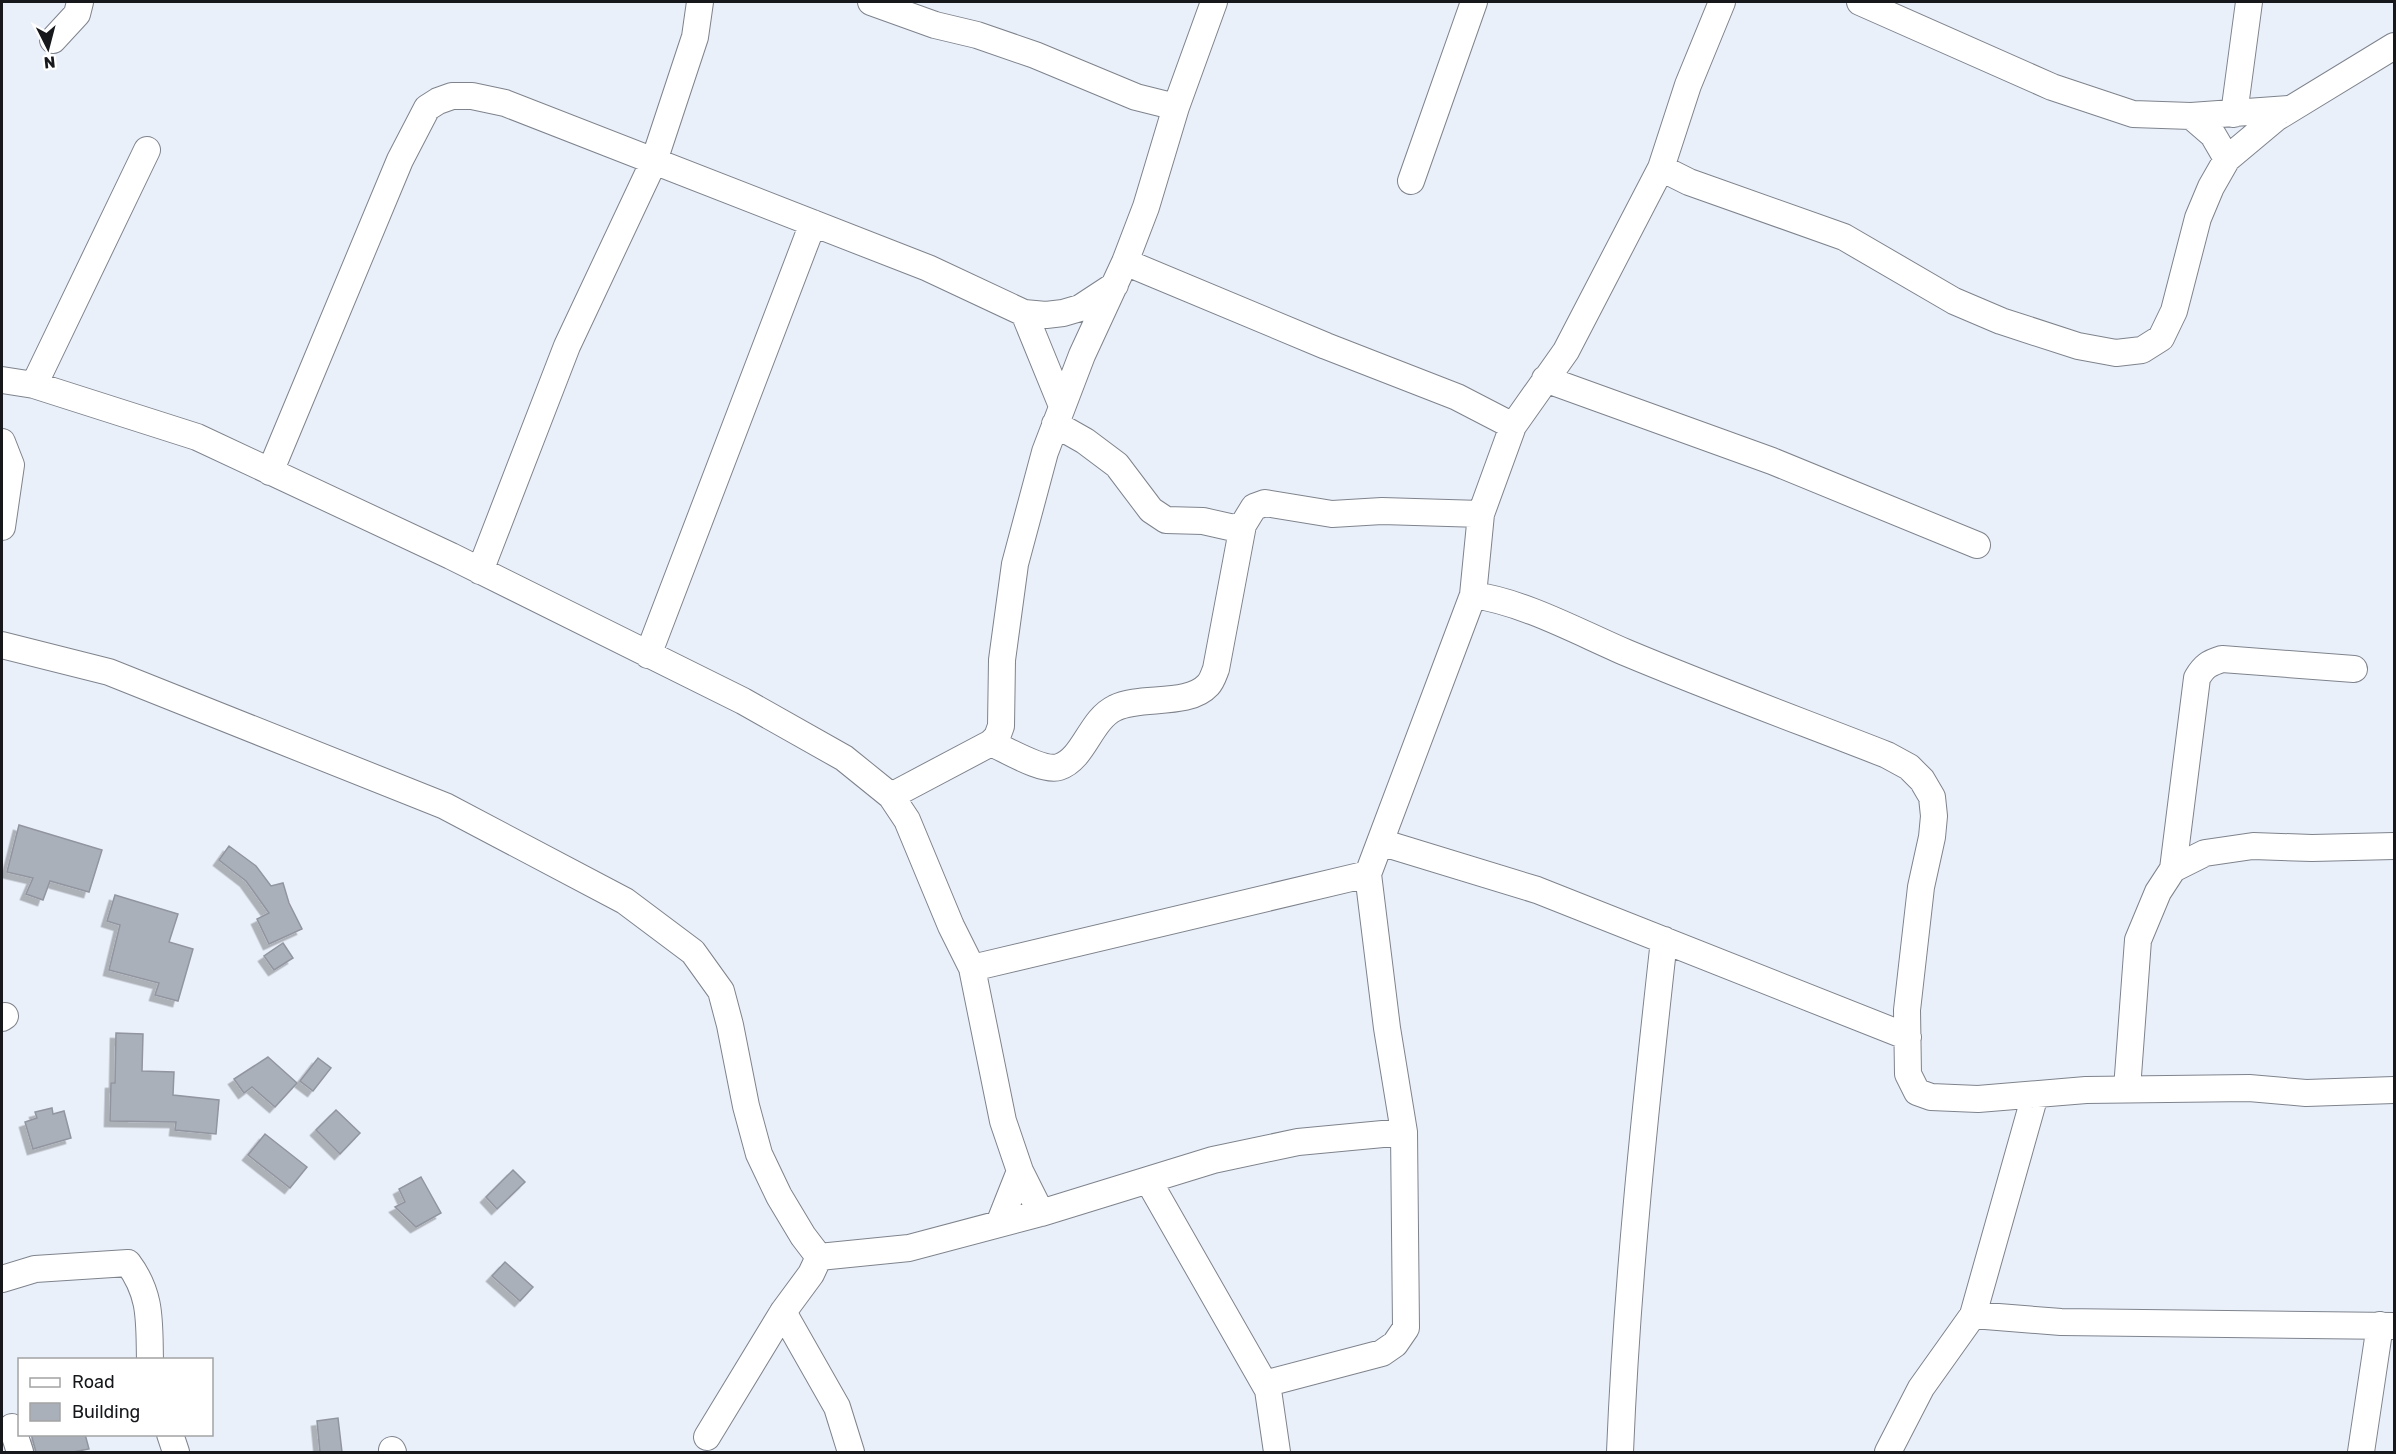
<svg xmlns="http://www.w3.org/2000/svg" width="2396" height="1454" font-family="Rubik,sans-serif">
<defs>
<filter id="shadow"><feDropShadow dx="-5.5" dy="5.5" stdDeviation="0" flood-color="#0004"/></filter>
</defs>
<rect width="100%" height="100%" fill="#eaf0fa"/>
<path fill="#aab0b9" stroke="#91959f" stroke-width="1.5" filter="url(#shadow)" d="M19,825L102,850L89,892L50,881L43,900L26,894L33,878L7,872Z
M229,846L256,866L271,886L283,883L289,903L302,929L269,944L257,919L269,913L246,881L219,860Z
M115,895L178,914L169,942L193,949L178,1001L155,995L159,983L109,970L120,925L107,921Z
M283,943L293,958L274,970L264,956Z
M116,1033L143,1034L142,1071L174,1072L173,1095L219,1100L216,1134L175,1130L176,1122L110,1121L111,1083H115Z
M268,1057L297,1083L275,1107L252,1087L244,1093L234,1079Z
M318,1058L331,1068L313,1091L300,1081Z
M52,1108L53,1114L64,1111L71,1138L33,1149L25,1122L37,1118L35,1112Z
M336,1110L360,1133L340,1154L316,1130Z
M265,1134L307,1167L290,1188L248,1155Z
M513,1170L525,1182L497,1209L486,1197Z
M421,1177L441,1213L416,1227L395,1207L405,1202L399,1189Z
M505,1262L533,1287L520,1301L492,1276Z
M338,1418L342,1452H320L317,1421Z
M31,1434H85L89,1449L73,1452H36Z"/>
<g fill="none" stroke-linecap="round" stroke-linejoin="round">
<defs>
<path id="minor" d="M871,2L935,25L977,35L1035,55L1136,97L1176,107
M1722,2L1688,85L1661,168L1566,351L1513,426L1481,514L1473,595C1524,602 1580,633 1627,653C1713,689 1800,721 1887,755L1909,767L1922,780L1932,797L1934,816L1932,837L1921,887L1907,1010L1908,1074L1917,1092L1931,1097L1978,1099L2086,1090L2249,1088L2306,1093L2394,1090
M1860,2L2052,87L2133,114L2191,116L2290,109
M53,40L77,14L80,2
M2234,114L2249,2
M2191,116L2213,135L2227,159
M1661,168L1689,182L1844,237L1954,301L2001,321L2078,346L2116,353L2142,350L2161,338L2174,311L2198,218L2211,187L2227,159L2276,118L2394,46
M1411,181L1474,2
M1125,262L1326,346L1457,397L1513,426
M1024,313L1062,406
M1545,379L1772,461L1977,545
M2,380L34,385L197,437L451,556L743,701L844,758L891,796L907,820L951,926L972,968L1003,1121L1020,1171L1041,1213
M34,385L147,150
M1055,424L1085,441L1117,465L1151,510L1166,520L1203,521L1234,528L1243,525L1254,507L1265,503L1332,514L1382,511L1481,514
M2,442L11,465L2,527
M270,472L400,160L427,108L438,101L452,96H472L505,103L928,268L1024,313L1046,315L1063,313L1080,308L1115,285
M480,571L567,346L654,161L695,37L700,2
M2,645L109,672L445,806L625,901L693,952L721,991L730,1025L746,1106L759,1154L779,1196L803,1236L819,1257
M648,655L813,223
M991,743C1007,750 1043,772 1059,767C1084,759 1090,720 1115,708C1140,695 1188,707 1208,685C1212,681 1214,674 1216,669L1243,525
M891,796L991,743L997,737L1001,726L1002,660L1015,564L1045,452L1082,355L1125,262L1146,207L1176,107L1214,2
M1380,842L1537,890L1908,1037
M2173,869L2197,678C2204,666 2209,663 2222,659L2354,669
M972,968L1368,874
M2,1018L5,1016
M2127,1089L2138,940L2158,892L2173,869L2205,853L2253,846L2312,848L2394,846
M1148,1180L1268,1390
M999,1224L1020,1171
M2,1279L35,1269L128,1263C152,1295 149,1322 150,1360
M783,1312L837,1407L851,1452
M1973,1315L2061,1322L2394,1326
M12,1427L20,1452
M170,1434L176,1452
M707,1437L783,1312L811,1274L819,1257L909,1248L1041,1213L1213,1160L1298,1142L1404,1132
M392,1450L393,1452
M1277,1452L1268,1390L1272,1382L1382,1353L1395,1344L1406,1328L1404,1132L1387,1028L1368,874L1473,595
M1620,1452C1627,1281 1645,1111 1664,940
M1888,1452L1921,1388L1973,1315L2035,1095
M2361,1452L2380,1325"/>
</defs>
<use href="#minor" stroke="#7e838c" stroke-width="28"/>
<use href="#minor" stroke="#fff" stroke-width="26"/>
</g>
<rect width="2396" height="1454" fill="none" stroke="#16181b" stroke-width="6"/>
<rect x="18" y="1358" width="195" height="78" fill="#ffffff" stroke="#a2a3a4" stroke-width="1.5"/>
<rect x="30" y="1378" width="30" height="9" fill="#ffffff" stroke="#a2a3a4" stroke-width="1.5"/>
<text x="72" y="1388" font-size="18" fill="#16181b">Road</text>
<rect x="30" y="1403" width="30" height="18" fill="#aab0b9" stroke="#a2a3a4" stroke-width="1.5"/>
<text x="72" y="1418" font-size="18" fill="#16181b">Building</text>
<g transform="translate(48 48) rotate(174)" stroke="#ffffff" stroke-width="4.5" paint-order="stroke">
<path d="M0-4.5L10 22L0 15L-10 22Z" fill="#16181b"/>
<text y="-9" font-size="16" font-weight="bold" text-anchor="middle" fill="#16181b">N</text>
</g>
</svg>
